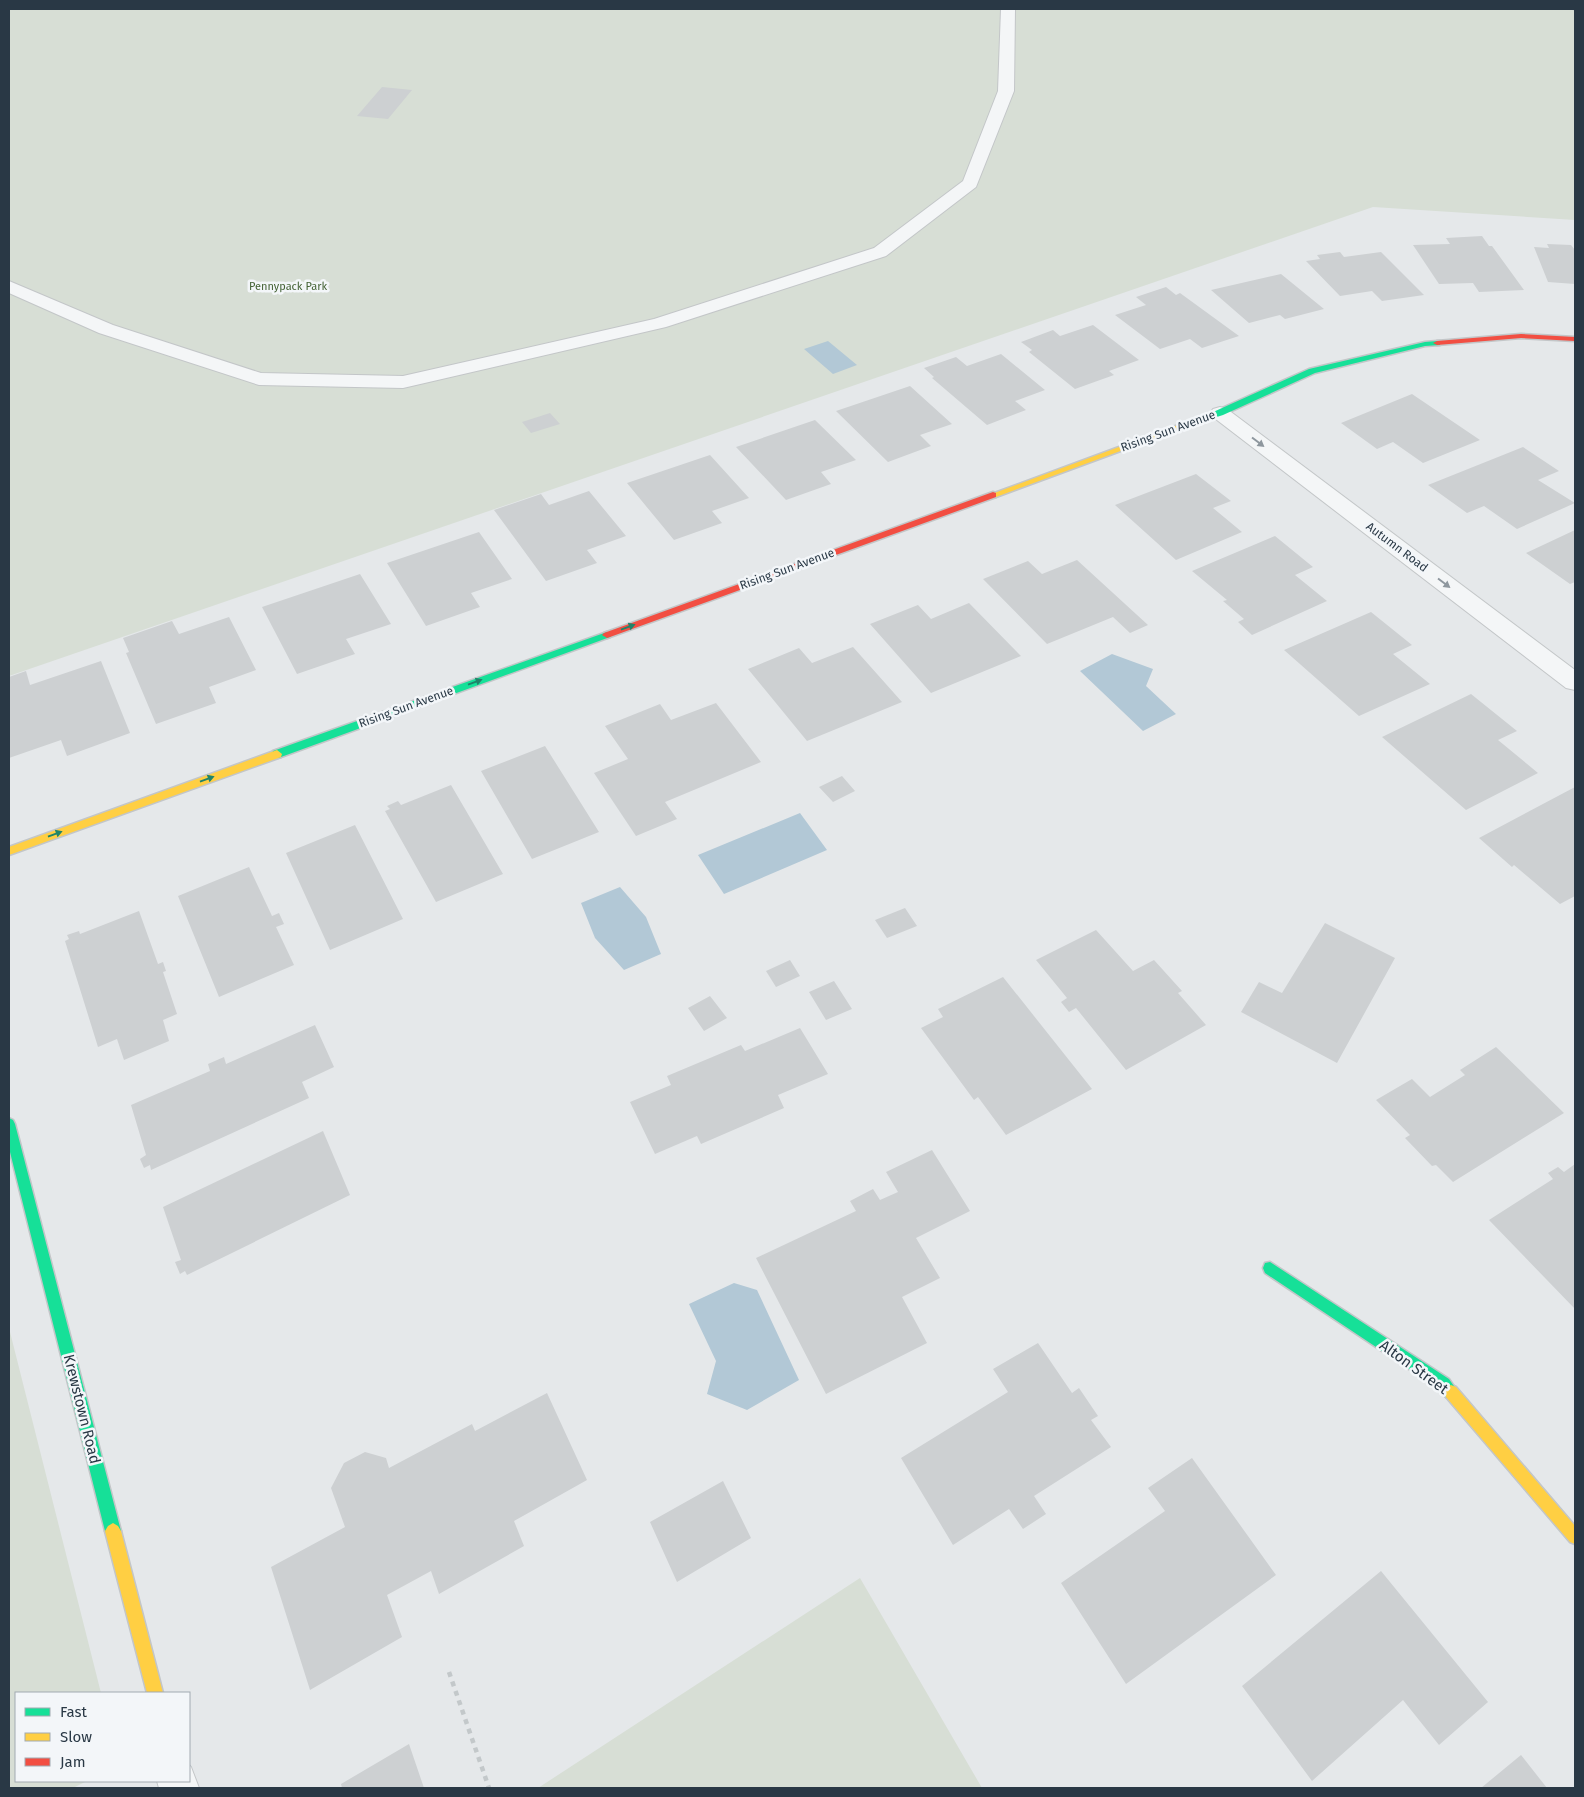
<svg xmlns="http://www.w3.org/2000/svg" width="1584" height="1797" font-family="'Fira Sans',sans-serif">
<rect width="100%" height="100%" fill="#e5e8ea"/>
<path fill="#d7ded5" d="M9,9H1575V220L1373,207L9,676Z
M9,1328L101,1693H16V1781H87L73,1788H9Z
M860,1578L982,1788H538Z"/>
<path fill="#b2c8d6" d="M828,341L857,365L833,374L804,349Z
M1112,654L1153,669L1146,686L1176,714L1143,731L1080,671Z
M800,813L827,850L724,894L698,855Z
M620,887L646,917L661,954L624,970L595,938L581,903Z
M734,1283L757,1290L799,1380L747,1410L707,1394L716,1361L689,1304Z"/>
<path fill="#cdd0d2" d="M382,87L412,90L388,119L357,116Z
M1482,236L1489,246H1492L1524,290L1479,292L1473,283L1439,284L1413,245L1450,244L1446,238Z
M1547,244L1571,245L1575,250V284L1548,282L1534,247L1549,248Z
M1340,252L1344,257L1381,252L1424,295L1382,301L1372,291L1340,296L1306,261L1320,259L1317,255Z
M1281,274L1324,309L1285,319L1280,315L1249,323L1211,290Z
M1166,287L1176,295L1180,293L1239,336L1202,348L1190,339L1160,349L1115,315L1146,305L1136,297Z
M1093,325L1139,360L1109,371L1114,375L1075,389L1029,352L1032,350L1021,342L1053,330L1060,336Z
M1001,354L1045,390L1015,401L1026,410L987,425L932,378L934,377L924,368L956,357L967,366Z
M910,386L952,424L920,435L931,446L888,462L836,411Z
M1412,394L1480,440L1423,463L1393,442L1377,449L1341,423Z
M550,413L560,424L531,433L522,422Z
M815,420L856,460L821,472L831,484L786,500L736,447Z
M1523,447L1559,471L1538,480L1575,503L1517,529L1484,506L1467,513L1428,485Z
M710,455L749,498L712,511L722,523L674,540L627,483Z
M1196,474L1231,501L1213,508L1242,532L1176,560L1115,505Z
M589,491L626,536L587,550L597,563L546,581L494,510L541,494L549,505Z
M1575,530V582L1570,584L1526,553Z
M479,532L512,579L471,593L480,607L426,626L387,563Z
M1275,536L1313,567L1295,575L1327,601L1252,635L1238,622L1244,619L1223,601L1227,600L1192,571Z
M1077,560L1148,625L1130,633L1113,617L1047,644L983,579L1028,561L1042,574Z
M360,574L391,624L346,639L355,654L297,674L262,607Z
M969,603L1021,656L931,693L870,624L918,605L931,619Z
M1371,612L1412,645L1393,654L1430,684L1359,716L1284,650Z
M229,617L256,670L209,687L216,703L156,724L126,653L129,652L123,638L172,621L179,634Z
M853,647L902,702L807,741L748,669L799,648L812,663Z
M101,661L130,733L67,756L61,740L9,758V677L26,671L30,685Z
M1471,694L1517,731L1498,740L1538,773L1466,810L1382,737Z
M716,703L761,762L665,802L677,819L636,836L594,773L628,759L605,726L660,704L671,720Z
M545,746L599,832L532,859L481,771Z
M842,776L855,791L833,802L819,787Z
M451,785L503,874L436,902L385,811L390,809L387,806L398,801L401,805Z
M1575,787V896L1560,904L1514,865L1512,867L1479,838Z
M355,825L403,919L330,950L286,853Z
M249,867L272,916L279,913L284,924L276,927L294,965L219,997L178,896Z
M905,908L917,926L887,938L875,920Z
M139,911L158,964L163,962L166,971L163,972L177,1014L163,1020L169,1041L124,1060L117,1039L98,1047L65,941L69,939L67,935L79,931L80,934Z
M1325,923L1395,958L1337,1063L1241,1012L1259,982L1282,993Z
M1096,930L1133,971L1154,960L1182,991L1178,993L1206,1025L1126,1070L1076,1008L1069,1012L1061,1002L1067,998L1036,960Z
M790,960L800,976L776,987L766,971Z
M1003,977L1092,1089L1006,1135L978,1097L974,1100L921,1028L943,1017L938,1009Z
M834,981L852,1009L826,1020L809,992Z
M710,996L727,1018L704,1031L688,1008Z
M315,1025L334,1067L302,1082L309,1098L151,1170L150,1165L144,1168L140,1159L146,1155L131,1105L210,1071L208,1064L224,1057L226,1064Z
M800,1028L828,1074L778,1095L784,1108L701,1144L697,1136L655,1154L630,1102L671,1085L667,1076L741,1045L745,1051Z
M1496,1047L1564,1113L1453,1182L1436,1165L1432,1166L1405,1138L1410,1135L1376,1100L1412,1079L1430,1097L1465,1075L1460,1070Z
M323,1131L350,1195L187,1275L185,1271L180,1274L175,1262L181,1260L163,1207Z
M932,1150L970,1211L916,1238L940,1278L902,1297L927,1343L826,1394L756,1258L856,1211L850,1201L873,1189L880,1200L898,1192L886,1172Z
M1575,1164V1309L1489,1220L1553,1179L1548,1173L1558,1167L1564,1172Z
M1038,1343L1072,1393L1079,1388L1098,1416L1091,1420L1111,1447L1034,1496L1046,1514L1023,1529L1009,1509L953,1545L901,1458L1008,1392L993,1369Z
M547,1393L587,1480L514,1521L524,1546L439,1594L431,1571L387,1595L402,1637L310,1690L271,1567L345,1527L331,1488L344,1463L365,1452L386,1458L389,1468L472,1424L475,1431Z
M1192,1458L1276,1575L1126,1684L1061,1583L1165,1511L1148,1488Z
M723,1481L751,1538L677,1582L650,1522Z
M1381,1571L1488,1702L1439,1745L1403,1700L1312,1781L1242,1686Z
M409,1744L424,1788H342L341,1784Z
M1521,1755L1547,1788H1481Z"/>
<g fill="none" stroke-linecap="round" stroke-linejoin="round">
<defs>
<path id="lane" d="M1001,9H1015L1014,91L976,187L886,256L666,327L403,388L259,385L99,333L9,293V281L113,325L261,373L403,376L654,319L874,248L963,181L998,91Z"/>
<path id="street" d="M1220,407L1227,409L1575,670V690L1566,688L1213,417L1210,413L1213,409Z
M189,1765L191,1767L199,1788H159L157,1781H189Z"/>
<path id="fast" d="M1437,341H1440V345L1425,346L1315,373L1223,415L1195,424L1191,422L1309,369L1425,342Z
M607,632L612,635L610,637L281,757L277,758L272,754L273,751Z
M9,1118L13,1120L15,1124L121,1531L118,1536L113,1539L108,1536L105,1531L9,1148Z
M1270,1262L1449,1379L1458,1392L1456,1397L1451,1399L1446,1397L1439,1389L1265,1273L1263,1268L1265,1263Z"/>
<path id="slow" d="M1192,420H1198L1199,422L996,497H990L989,495Z
M277,750L282,754L281,757L9,855V847Z
M1451,1385L1456,1387L1575,1526V1544L1570,1542L1446,1397L1444,1392L1446,1387Z
M113,1523L118,1526L121,1531L163,1693H147L105,1531L108,1526Z"/>
<path id="jam" d="M1521,334L1575,337V341L1521,338L1437,345L1433,343L1437,341Z
M993,492L996,493V497L610,637L607,638L602,635L604,633Z"/>
</defs>
<use href="#lane" stroke="#c3c6c8" stroke-width="2"/>
<use href="#street" stroke="#c3c6c8" stroke-width="2"/>
<use href="#fast" stroke="#c3c6c8" stroke-width="3"/>
<use href="#slow" stroke="#c3c6c8" stroke-width="3"/>
<use href="#jam" stroke="#c3c6c8" stroke-width="3"/>
<path stroke="#c3c8ca" stroke-width="2" stroke-dasharray="2 2" stroke-linecap="butt" d="M1573,9L1575,10"/>
<path stroke="#c3c8ca" stroke-width="4.5" stroke-dasharray="5 5" stroke-linecap="butt" d="M449,1672L489,1788"/>
<use href="#lane" fill="#f4f6f7" fill-rule="evenodd"/>
<use href="#street" fill="#f4f6f7" fill-rule="evenodd"/>
<use href="#fast" fill="#16e098" fill-rule="evenodd"/>
<use href="#slow" fill="#ffcf43" fill-rule="evenodd"/>
<use href="#jam" fill="#f24e42" fill-rule="evenodd"/>
</g>
<defs><path id="oneway-solid" d="M-6-.8H1V-3.2L6.5 0L1 3.2V.8H-6Z" transform="scale(1.25)"/></defs>
<g fill="#8e979e">
<use href="#oneway-solid" transform="translate(1258 442) rotate(37)"/>
<use href="#oneway-solid" transform="translate(1444 583) rotate(37)"/>
</g>
<g fill="#20846a">
<use href="#oneway-solid" transform="translate(628 627) rotate(-20)"/>
<use href="#oneway-solid" transform="translate(475 682) rotate(-20)"/>
<use href="#oneway-solid" transform="translate(207 779) rotate(-20)"/>
<use href="#oneway-solid" transform="translate(55 834) rotate(-20)"/>
</g>
<g text-anchor="middle" dominant-baseline="central" stroke-width="5" stroke-linejoin="round" paint-order="stroke">
<g font-size="11" fill="#446235" stroke="#f3f6f9">
<text x="288" y="286">Pennypack Park</text>
</g>
<g font-size="12" fill="#293845" stroke="#f3f6f9">
<text transform="translate(1168 431) rotate(-20)">Rising Sun Avenue</text>
<text transform="translate(1397 547) rotate(37)">Autumn Road</text>
<text transform="translate(787 569) rotate(-20)">Rising Sun Avenue</text>
<text transform="translate(406 707) rotate(-20)">Rising Sun Avenue</text>
</g>
<g font-size="15" fill="#293845" stroke="#f3f6f9">
<text transform="translate(1414 1367) rotate(36)">Alton Street</text>
<text transform="translate(82 1409) rotate(76)">Krewstown Road</text>
</g>
</g>
<rect width="1584" height="1797" fill="none" stroke="#293845" stroke-width="20"/>
<rect x="15" y="1692" width="175" height="90" fill="#f3f6f9" stroke="#a2aab1"/>
<rect x="25" y="1708" width="25" height="8" fill="#16e098" stroke="#a2aab1"/>
<text x="60" y="1717" font-size="15" fill="#293845">Fast</text>
<rect x="25" y="1733" width="25" height="8" fill="#ffcf43" stroke="#a2aab1"/>
<text x="60" y="1742" font-size="15" fill="#293845">Slow</text>
<rect x="25" y="1758" width="25" height="8" fill="#f24e42" stroke="#a2aab1"/>
<text x="60" y="1767" font-size="15" fill="#293845">Jam</text>
</svg>
